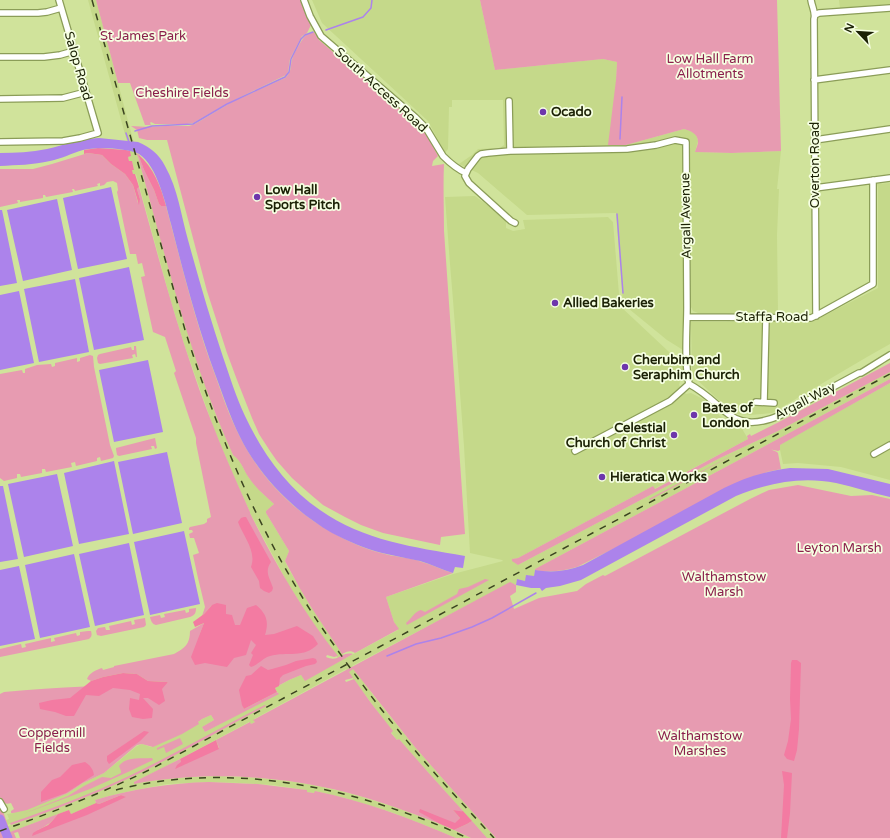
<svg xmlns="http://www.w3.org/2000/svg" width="890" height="838" font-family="'Varela Round',sans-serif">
<rect width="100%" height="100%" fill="#d0e39b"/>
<path fill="#c5d98a" d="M88,0H96L128,121L172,280L192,345L213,408L233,455L237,457L249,478L262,493L274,504L266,511V513L289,551L285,561L288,568L311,607L346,658L398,630L394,622L386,597L453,574L503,561L502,560L470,553L464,446L453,300L450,264L445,197L475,196L506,219V228L513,231L525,229L523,220L608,217L613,222L620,306L684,366L679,385L686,394L691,393L703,399L721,417L730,422L741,427L748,439L654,489L653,486L518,558L512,559L518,565L720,458L778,431L890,372V379L535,569L534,576L525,581L517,579L516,585L510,583L352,666L373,695L414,746L450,787L496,838H487L427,771L399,739L397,740L391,732L392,731L346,669L254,719L255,722L251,724L249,722L159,770L134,782V783L175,778L218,776L260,778L303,783L345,792L392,806L440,824L471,838H456L427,826L391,812L345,798L315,791V793L307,792V790L273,785L242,783L209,782L167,784L135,790L109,796L95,800L96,803L71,814L69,810L0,836V829L11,825L10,824L0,827V822L9,819L7,814L13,813L68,793L83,783L104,773L137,746L142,744L151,747L198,722L202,719L211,715L214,720L202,727L205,732L278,693L275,688L289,680L301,675L305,680L340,661L309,617L287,582L277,563L250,513V512L234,477L214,429L184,344L170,298L136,174L133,175L132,170H134L132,161L129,162L128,157L131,156Z
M312,0H480L495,70L603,59L617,62L616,80L626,145L684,129L691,131L696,134L698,141L695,152L732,153L781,151L777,189H779L777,235L778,313H698L693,311L691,307L690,152H686L684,316L683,350L667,340L623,304L616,213L527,215L478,173L459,164L472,155L478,149L500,148L504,145L503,100H452V107H449L448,149L445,153L428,121L322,23Z
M839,0H890V4L840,8Z
M890,183V344L867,357L772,413L750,415L738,414L725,406L693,376L692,369L691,322H812L878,288V187L877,184Z
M890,383V480L841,467L798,463L783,464L779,445Z"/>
<path fill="#e79bb1" d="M96,0H300L311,25L307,33L302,36L292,55L290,59L288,72L286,75L226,104L193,123L186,124H155L151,122L150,123L151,125H145L130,83H118Z
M480,0H777L781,151L732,153L695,152C696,149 698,144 698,142C698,133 690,131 684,129L626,145H608L616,80L617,62L603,59L495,70Z
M314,32L319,40L419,126L426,133L438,156L433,161L432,166L444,164C443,187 444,208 444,231L465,534L441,537L440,545L383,533L361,525L345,517L323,505L310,494L292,478L277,461L270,451L259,434L252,418L237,380L227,353L207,291L167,140H147L139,138L137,130L131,126L149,127L166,126H189L195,124L232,102L285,78C292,72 290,67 292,60C293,55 302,39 305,36C307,35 311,33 314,32Z
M88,153L102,155L111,164L125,174L133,185L138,203L140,199L137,189L139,187C156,248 172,310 193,371C209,419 229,465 250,512V513C275,563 303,612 338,656L334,657L327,655L326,657C339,663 341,651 353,654L305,681L301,675L289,680L243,705L244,709L277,692L279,694L205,732L202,727L214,720L211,715L202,719L198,722L199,724L182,734L153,747L142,744L137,745L104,773L83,783L68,793L27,810L13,813H11V811L14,809L11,803C4,805 4,802 0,797V694L4,692C58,687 112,685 167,683L168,682L148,681L137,674L123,673L103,677L91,681L87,679C89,673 96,670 102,668L103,670L114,667V666L174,654C185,648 190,644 190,631L204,623L198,639L212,605L202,616L205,607L198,578L193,555L199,553L194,538H190L189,534L193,532L192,530H189V528L190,527L204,524L207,522V519L211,517L196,443V438L174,373L176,371L165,337L153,332L141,277L145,276L142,263L138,264L136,254H130L117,192L118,190L117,183L113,181L107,182L104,185L100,186V183L97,184L98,186L75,191L74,189H72L73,192L46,197L45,195H43V198L20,202V200H17L18,203L0,207V169H33L52,164Z
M136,153L138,154L144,170L154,190L159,204L161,206H166C181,262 194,318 214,372C222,394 229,416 240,437C260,477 294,512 333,533C348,541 364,549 381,553C394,557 409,557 422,562C433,565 442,570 453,573L386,597L394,622L399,629L355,653C351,650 347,651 342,654L311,607L299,587L285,561L289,551L266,513V511L274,504C265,496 256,488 249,478C244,471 241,460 233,455C226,439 219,423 213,407C182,326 161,240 138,157Z
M134,346H136L137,357H136L135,354L132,355L133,358L100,364L98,363L97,358L98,355L100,354L131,347L132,350H134Z
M90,355L93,356L94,367L110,445L114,456L113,458L101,461L100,457L97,458V461L76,466L75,462L71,463L72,467L46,472L45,469H42V473L21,477L20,474H17V478L4,481L0,478V374L22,370L23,373H25V369L37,365L51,364L52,367L55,366V363L77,358V362L80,361V358Z
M890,363V372L778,431L720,458L518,565L512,561V559L518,558L653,486L655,489L748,439L747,436L750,434L751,436L779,422Z
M890,379V383L780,445V450L778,451L769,449H770L777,452L778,453L781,469L767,472L577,567C563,571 550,573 535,570V569Z
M155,438L157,448L155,449L154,446H151L152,449L119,456L117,455L116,449V448Z
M742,450L650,500L649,499Z
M798,485L851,496L872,495L890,499V838H496L450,787L414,746L353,669L349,672L353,678L345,680L346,682L354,679L371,703L393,731L391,733L397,740L399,739L427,771L463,811L460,812L453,810L460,818L455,824L441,818L420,812L440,824C409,812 377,800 345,792C277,775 204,771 134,784V782L180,759L181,762L219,748L216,740L250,722L251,724L255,722L253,720L510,582L516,585V592L510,596L514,609L539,598L577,591L586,584L603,575L605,576L750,499L769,490Z
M485,579L489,580L407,625L406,623C411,619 415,611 421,610L425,612L457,594L459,589L468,587Z
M196,608C196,613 195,615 190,617L156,625C152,624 151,621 150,617L160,615L161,618L165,617L164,614L185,610L186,613L189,612V609Z
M145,618L146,625L144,627L101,636L97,635L96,631L98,628L105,627L106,630H110L109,626L131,621L132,625L135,624L134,620Z
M88,631H91C92,635 92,636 89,639L0,657V649L21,644L22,648L26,647L25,644L51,638V642L55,641L54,638L76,633L77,636L80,635V632Z
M265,705L266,706C219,731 173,758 125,780C88,797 49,812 11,825L10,823C51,809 91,794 129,776C175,754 219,728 265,705Z
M180,738L183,744L166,753L164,747L157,750V748Z
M152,758L153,760L128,772L90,789L23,814L68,796L84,786L102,777L111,778L121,773V771L119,766C126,756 141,759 152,758Z
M209,782L258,784L307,790V792L314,793L315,791C364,801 410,818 456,838H20L18,832L14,833L16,838H0V806L4,814L10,832L58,814C52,822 48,825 38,830L111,803L125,797L121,795L99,804L96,803L95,800C132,789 170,783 209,782Z
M472,821L487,838H471L454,830L467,824Z"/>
<path fill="#f37ba2" d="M98,148L126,150L130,151L131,156L128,157L129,161H132L134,170H132L133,174H135L139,187L137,189L140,199L139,205L133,185L125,174L111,164L102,155L88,153L84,154V150Z
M138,154C154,168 161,187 166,206H161L159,204L154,190L144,170Z
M244,517H246L271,562C264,572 270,578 273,588L272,591L269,593L264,591L260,588L259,581L251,567C257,551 243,536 238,522L241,518Z
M217,603L226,605V614L232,615L235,625H240L247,608L256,605C267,614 269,622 265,635L274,634L297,626L313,636L318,644C304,659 287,651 270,656C263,658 258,665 251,667L249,665L253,655L251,653L256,645L251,640L246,655L234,658L227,667L205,663L195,665L191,657L204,623L195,627L193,622L204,614L212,605Z
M313,658L316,659L317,662L315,664L306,666L283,675L280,678L279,686L275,688L277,692L244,709L242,705L239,690L246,676L251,675L261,666L268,670L272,669L286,665L296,661Z
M792,660H797L801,663L799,729L797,750L794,761L787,759L784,755L788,741L791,719L790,699L791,663Z
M123,673L137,674L148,681L168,682L162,689L165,701L159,705L148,698H143L153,709L152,718L143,719L132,717L129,709L130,698L139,700L140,694L130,690L113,688L99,696L86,695L74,716H66L55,712L40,709L39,703L52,700L70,698L91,681L103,677Z
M144,731L149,732L140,741L109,764L107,761V756Z
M216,740L219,749L175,769L177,765L181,762L180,759Z
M85,762C90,765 93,769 94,775L66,793L41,802V792L52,780L60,777L72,765Z
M782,771L792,773L790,813L787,838H781L784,785Z
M121,795L126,797L87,815L32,836L33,833L38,830L48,825L53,820L58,814L69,810L71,814L96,803L99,804Z
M420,809L455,823L460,818L453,810C457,810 459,812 463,811L472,821L467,824L454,830L440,824L419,812Z"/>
<path fill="#ac83eb" d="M99,138L138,142C150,147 159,154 165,166C178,189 181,215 188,240C199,280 210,318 223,357C230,377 236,397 245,416C262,452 286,487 320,510C364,541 414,547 465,556L463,568L455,567L453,573C442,570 431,564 420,561C407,558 394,556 382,553C365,549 348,541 332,533C294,511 260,477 240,437C230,417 223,395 215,374C197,325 184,275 171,224C166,205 157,165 139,154C128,148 95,147 83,150C72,153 61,159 50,161C33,165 17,165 0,166V153C16,153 31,152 47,149C64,145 81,139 99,138Z
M111,187L127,259L78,269L63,198Z
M57,199L72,270L23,281L7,210Z
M0,210H2L17,283L0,286Z
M129,267L144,340L94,350L79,278Z
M75,279L89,352L39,362L24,289Z
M19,291L34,363L0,370V295Z
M148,360L163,432L114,442L99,370Z
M167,452L182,523L133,534L118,462Z
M114,461L129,534L79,544L64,473Z
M790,468L828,469L890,484V497C872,493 854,487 836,483C801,476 768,483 736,496L581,580L560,586L546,588L542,591L540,588H531L516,585L517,579L525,581L526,575L534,576L535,570C552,573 568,571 583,565L724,488C745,477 767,471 790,468Z
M57,474L73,546L24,557L8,484Z
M0,486H3L18,559L0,562Z
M184,531L200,604L150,615L134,542Z
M129,543L144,615L95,626L79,554Z
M74,554L90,627L40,638L25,565Z
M19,566L35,639L0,646V570Z"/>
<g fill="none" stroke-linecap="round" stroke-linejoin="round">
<path stroke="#ac83eb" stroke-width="1.5" d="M326,30L363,17L371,8L372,0
M135,131L152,126L193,124L227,104L285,77L289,72L291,59L301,39L305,35L313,32
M126,133L129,142
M620,139L622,97
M617,214L623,293
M387,656L416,644L441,638L472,627L492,618L536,593"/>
<path stroke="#ac83eb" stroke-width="9" d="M0,819L8,838"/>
<defs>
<path id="street" d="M304,0L310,16L321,36L415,117L426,128L443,156C450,163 457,169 466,173
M811,0C812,7 816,13 814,19L816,316
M0,13H38L47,12L61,8
M815,15L819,13L890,8
M0,57H44L60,55L74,51
M814,80L890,70
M0,99L63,98L86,92
M509,101L510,151
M815,140L890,129
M0,142L63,141L80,138L98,133L59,0
M815,188L890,178
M515,223L511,221L469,183L465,176L468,169L478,156L481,154L488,153L510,151L627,149L656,145L675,140L686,142C686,197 687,252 687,307C687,331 684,361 689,384
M687,317L811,318L819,314L873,284V180
M689,384C727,404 730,437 781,415L859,373H861C871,367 880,361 890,355
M756,402L774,403
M764,402L766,317
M575,451L670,401L689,384
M874,454L890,445
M0,802L4,809"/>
</defs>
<use href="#street" stroke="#8b9d58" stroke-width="8"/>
<use href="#street" stroke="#fff" stroke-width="5.5"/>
<path stroke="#3b4420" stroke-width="1.5" stroke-dasharray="7 7" stroke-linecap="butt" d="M92,0L185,330C214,422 250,512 301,595C315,619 332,642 348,665C363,685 378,706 394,725C425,764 460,801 494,838
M116,790C209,766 308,779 397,810C421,818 445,827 467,838
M0,831C51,813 102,793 151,769L890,374"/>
</g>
<g fill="#6d36ac" stroke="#f6ffe2" stroke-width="1.5">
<circle cx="543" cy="112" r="4"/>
<circle cx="257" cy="197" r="4"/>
<circle cx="555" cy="303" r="4"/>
<circle cx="625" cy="367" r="4"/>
<circle cx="694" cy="415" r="4"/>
<circle cx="674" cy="435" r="4"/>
<circle cx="602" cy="477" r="4"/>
</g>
<g text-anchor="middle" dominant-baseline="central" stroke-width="3.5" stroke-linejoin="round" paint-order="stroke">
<g font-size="13" fill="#8a1f4b" stroke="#f6ffe2">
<text x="143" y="36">St James Park</text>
<text x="710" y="59">Low Hall Farm<tspan x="710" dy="15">Allotments</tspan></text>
<text x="182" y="93">Cheshire Fields</text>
<text x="839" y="548">Leyton Marsh</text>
<text x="724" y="577">Walthamstow<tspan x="724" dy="15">Marsh</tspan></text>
<text x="52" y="733">Coppermill<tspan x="52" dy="15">Fields</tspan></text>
<text x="700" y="736">Walthamstow<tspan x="700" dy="15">Marshes</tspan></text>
</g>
<g font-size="13" fill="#1b2105" stroke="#f6ffe2">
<text transform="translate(78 66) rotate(74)">Salop Road</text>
<text transform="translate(381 90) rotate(42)">South Access Road</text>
<text transform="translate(815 165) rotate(-90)">Overton Road</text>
<text transform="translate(686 216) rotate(-91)">Argall Avenue</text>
<text x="772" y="317">Staffa Road</text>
<text transform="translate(805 401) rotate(-27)">Argall Way</text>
</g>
<g font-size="13" font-weight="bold" fill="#1b2105" stroke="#f6ffe2" text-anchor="start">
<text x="551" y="112">Ocado</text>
<text x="265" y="190">Low Hall<tspan x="265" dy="15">Sports Pitch</tspan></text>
<text x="563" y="303">Allied Bakeries</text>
<text x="633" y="360">Cherubim and<tspan x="633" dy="15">Seraphim Church</tspan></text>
<text x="702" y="408">Bates of<tspan x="702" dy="15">London</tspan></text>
<text x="666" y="428" text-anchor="end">Celestial<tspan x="666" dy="15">Church of Christ</tspan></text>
<text x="610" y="477">Hieratica Works</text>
</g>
</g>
<g transform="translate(858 32) rotate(295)" stroke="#f6ffe2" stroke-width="3" paint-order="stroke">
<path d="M0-3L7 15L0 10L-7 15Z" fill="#1b2105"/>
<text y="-6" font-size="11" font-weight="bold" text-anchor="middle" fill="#1b2105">N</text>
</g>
</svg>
